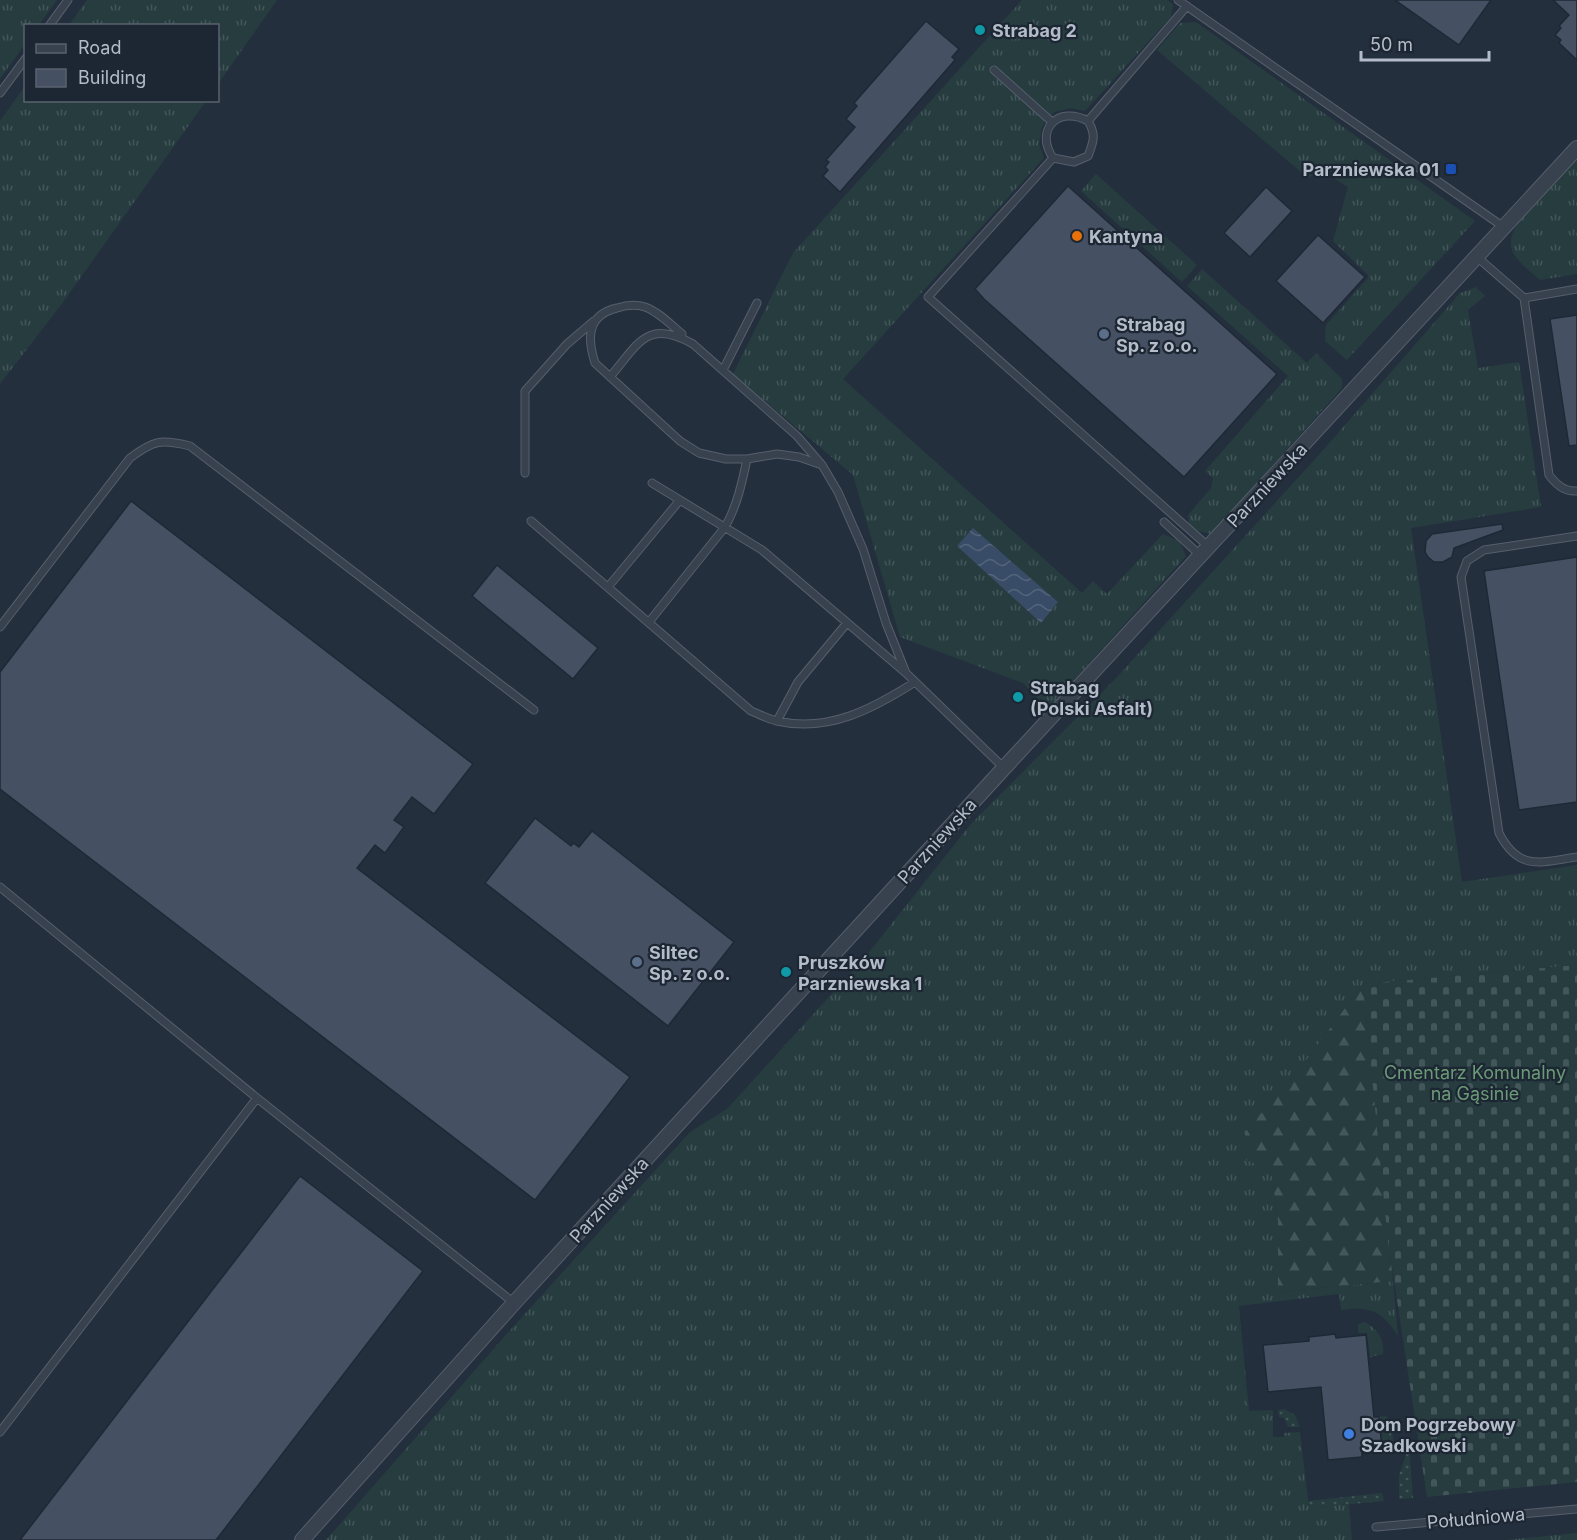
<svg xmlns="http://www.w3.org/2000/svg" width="1577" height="1540" font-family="Inter,sans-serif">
<defs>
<pattern id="grass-tufts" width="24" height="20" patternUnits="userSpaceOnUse" patternTransform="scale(1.5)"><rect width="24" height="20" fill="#263c3f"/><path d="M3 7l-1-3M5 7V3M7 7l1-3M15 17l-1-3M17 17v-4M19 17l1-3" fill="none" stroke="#435659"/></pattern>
<pattern id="forest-firs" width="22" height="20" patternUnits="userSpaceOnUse" patternTransform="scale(1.5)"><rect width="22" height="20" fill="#263c3f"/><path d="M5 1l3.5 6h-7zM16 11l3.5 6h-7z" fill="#435659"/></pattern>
<pattern id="cemetery-stones" width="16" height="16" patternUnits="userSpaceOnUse" patternTransform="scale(1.5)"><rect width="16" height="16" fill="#263c3f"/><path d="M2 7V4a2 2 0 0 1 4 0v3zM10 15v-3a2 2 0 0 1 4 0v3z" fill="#435659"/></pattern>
<pattern id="garden-dots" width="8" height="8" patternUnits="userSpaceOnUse" patternTransform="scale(1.5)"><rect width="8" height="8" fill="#263c3f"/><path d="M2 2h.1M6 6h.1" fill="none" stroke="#435659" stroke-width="1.8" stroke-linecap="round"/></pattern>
<pattern id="water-waves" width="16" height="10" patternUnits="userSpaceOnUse" patternTransform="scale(1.5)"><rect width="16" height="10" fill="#394c67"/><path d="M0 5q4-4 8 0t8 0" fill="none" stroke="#53647b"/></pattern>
</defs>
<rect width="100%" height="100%" fill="#242f3e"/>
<path fill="url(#grass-tufts)" d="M0,0H57L39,25L26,26L25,44L0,79Z
M87,0H277L218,84V26L69,25Z
M1022,0H1167L1173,4L1171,17L1085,111L1071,108L1054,112L1042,127L1039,144L1044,158L843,379L1082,593L1093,581L1107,594L1163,534L1179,541L1186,556L1048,709L1023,683L900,637L853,475L733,374L793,253Z
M1196,22L1475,221L1347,360L1325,341L1326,325L1368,278V275L1333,241L1348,187L1322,171L1308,178L1157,50L1180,23Z
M25,86L26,100L206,101L64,301L0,384V121Z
M1577,159V274L1540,280C1521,263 1500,251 1517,225Z
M1096,174L1197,265L1182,282L1081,191Z
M1202,269L1307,363L1316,353L1342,379V388L1211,534L1189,529L1188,515L1211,488L1213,478L1205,471L1288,376L1187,286Z
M1476,287L1485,296L1468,310L1478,368L1519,362L1541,507L1411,528L1462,882L1577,865V965L1363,984L1305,1062L1245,1132L1271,1169L1278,1221V1292L1393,1281L1398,1336C1382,1311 1370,1306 1341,1310L1339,1294L1239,1306L1249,1411L1273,1410V1437H1284V1433L1300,1432L1309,1508L1349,1504L1352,1540H326L512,1328L690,1132L727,1109L866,956L970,825L1118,676L1325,448L1460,293Z
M1365,1322C1377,1329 1385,1339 1383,1354L1370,1357L1367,1333H1358V1324Z
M1386,1416L1391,1422L1394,1450L1391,1453L1381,1454L1377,1417Z
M1577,1533V1540H1506Z"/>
<path fill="url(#forest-firs)" d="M1363,984L1393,1281L1278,1292V1221L1271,1170L1246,1160L1245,1132L1305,1062Z"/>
<path fill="url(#cemetery-stones)" d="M1577,965V1482L1427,1497L1388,1241L1363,984Z"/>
<path fill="url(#garden-dots)" d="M1284,1409L1295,1415L1300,1427H1288L1284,1418L1279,1417L1278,1410Z
M1409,1446L1413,1498L1399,1499V1475Z
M1382,1493L1384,1501L1309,1508L1308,1501Z"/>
<path fill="url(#water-waves)" d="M973,528L1058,602L1041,623L957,546Z"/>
<path fill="#455162" stroke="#1f2835" stroke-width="1.5" d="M1395,0H1491L1459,45Z
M1553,0H1577V60L1559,43L1561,40L1555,35L1561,28L1559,26L1569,15Z
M926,21L959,49L952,57L955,60L840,192L823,176L828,170L825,167L829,162L826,160L855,127L846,119L857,106L854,103Z
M1068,186L1277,374L1184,477L984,299L975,289Z
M1266,187L1292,211L1250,257L1224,233Z
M1318,235L1365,277L1323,323L1276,281Z
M1577,315V445L1569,446L1550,319Z
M131,501L473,764L434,814L412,797L394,820L404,827L385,853L375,845L357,868L630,1077L535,1200L0,789V672Z
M1502,524L1503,530L1454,548L1452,557L1443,562H1434L1428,557L1425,552L1426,541L1432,534Z
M1577,557V802L1519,810L1484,571Z
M497,565L598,648L573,679L472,596Z
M535,818L571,846L573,843L579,847L592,831L734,942L668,1026L485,883Z
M300,1176L423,1271L216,1540H20Z
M1335,1334L1336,1338L1366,1335L1374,1417H1379L1382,1448L1362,1449V1457L1328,1460L1321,1387L1268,1392L1263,1345L1309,1341V1337Z"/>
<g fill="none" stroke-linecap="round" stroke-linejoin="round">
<defs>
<path id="service" d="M1178,0L1505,228
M1187,6L1088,121C1096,134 1094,141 1088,156L1074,162L1053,158L928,297L1209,547
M49,26L68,0
M994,70L1052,122
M0,93L26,58
M1053,158C1034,130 1058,105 1088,121
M1477,257L1524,298L1549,475C1556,484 1564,492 1577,491
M1524,298L1577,289
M682,334C671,325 659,312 645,307C635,304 627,305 617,308C587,315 587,338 595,363L680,441L699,453L726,459H747L777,454L799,457L819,464
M723,370L757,303
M610,377C638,344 647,318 693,344L797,436L822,465L838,492L863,549L886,623L906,673
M525,473V391L567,344L594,321
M652,483L762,550L906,673L1004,768
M531,521L751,711C759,714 768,719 777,721C829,733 874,708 915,682
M1164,522L1201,556
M1577,536L1484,550L1467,561L1461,577L1499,833C1519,872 1541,862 1577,857
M608,587L680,500
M649,622L725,527C737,506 742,483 747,459
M0,627L130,458C154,440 161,439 190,446L534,710
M777,721L798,682L847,623
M0,887L257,1098L514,1303
M0,1432L257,1098
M1376,1527L1577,1509"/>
<path id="minor" d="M302,1540L514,1303L1004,768L1577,148"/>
</defs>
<use href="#service" stroke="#565f6c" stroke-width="9"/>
<use href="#minor" stroke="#565f6c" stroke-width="16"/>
<use href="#service" stroke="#38414e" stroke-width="7"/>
<use href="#minor" stroke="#38414e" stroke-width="14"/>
</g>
<g fill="#0f9aa8" stroke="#1d2633" stroke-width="2">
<circle cx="980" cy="30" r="6"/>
<circle cx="1018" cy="697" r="6"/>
<circle cx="786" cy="972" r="6"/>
</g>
<rect fill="#1a4fb4" stroke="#1d2633" stroke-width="2" x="1445" y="163" width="12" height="12" rx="3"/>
<circle fill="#e8710a" stroke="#1d2633" stroke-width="2" cx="1077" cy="236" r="6"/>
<g fill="#5c6f8a" stroke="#1d2633" stroke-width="2">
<circle cx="1104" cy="334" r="6"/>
<circle cx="637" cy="962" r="6"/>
</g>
<circle fill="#3f7fe0" stroke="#1d2633" stroke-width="2" cx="1349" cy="1434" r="6"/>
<g text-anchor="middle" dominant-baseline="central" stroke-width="4.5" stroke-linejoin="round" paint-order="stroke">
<g font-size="18" font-weight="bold" fill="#b4bcc9" stroke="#1d2633" text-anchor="start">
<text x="992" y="30">Strabag 2</text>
<text x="1439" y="169" text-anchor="end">Parzniewska 01</text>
<text x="1089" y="236">Kantyna</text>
<text x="1116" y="324">Strabag<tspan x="1116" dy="21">Sp. z o.o.</tspan></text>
<text x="1030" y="687">Strabag<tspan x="1030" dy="21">(Polski Asfalt)</tspan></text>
<text x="649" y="952">Siltec<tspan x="649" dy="21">Sp. z o.o.</tspan></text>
<text x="798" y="962">Pruszków<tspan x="798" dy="21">Parzniewska 1</tspan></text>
<text x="1361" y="1424">Dom Pogrzebowy<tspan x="1361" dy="21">Szadkowski</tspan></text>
</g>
<g font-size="18" fill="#b4bcc9" stroke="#1d2633">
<text transform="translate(1267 485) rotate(-47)">Parzniewska</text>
<text transform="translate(937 841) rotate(-48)">Parzniewska</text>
<text transform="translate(609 1200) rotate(-48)">Parzniewska</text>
<text transform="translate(1476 1518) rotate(-5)">Południowa</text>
</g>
<g font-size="18" fill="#6b9a76" stroke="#1d2633">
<text x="1475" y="1072">Cmentarz Komunalny<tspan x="1475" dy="21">na Gąsinie</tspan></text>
</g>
</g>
<rect x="24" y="24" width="195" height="78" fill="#1d2633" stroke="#59626f" stroke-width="1.5"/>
<rect x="36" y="44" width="30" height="9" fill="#38414e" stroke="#59626f" stroke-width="1.5"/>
<text x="78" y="54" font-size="18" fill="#b4bcc9">Road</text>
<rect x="36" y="69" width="30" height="18" fill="#455162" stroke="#59626f" stroke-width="1.5"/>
<text x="78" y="84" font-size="18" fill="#b4bcc9">Building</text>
<path d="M1361 51v9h128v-9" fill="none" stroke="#b4bcc9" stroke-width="3"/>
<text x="1370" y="51" font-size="18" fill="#b4bcc9" stroke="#1d2633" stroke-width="4.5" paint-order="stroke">50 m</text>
</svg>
